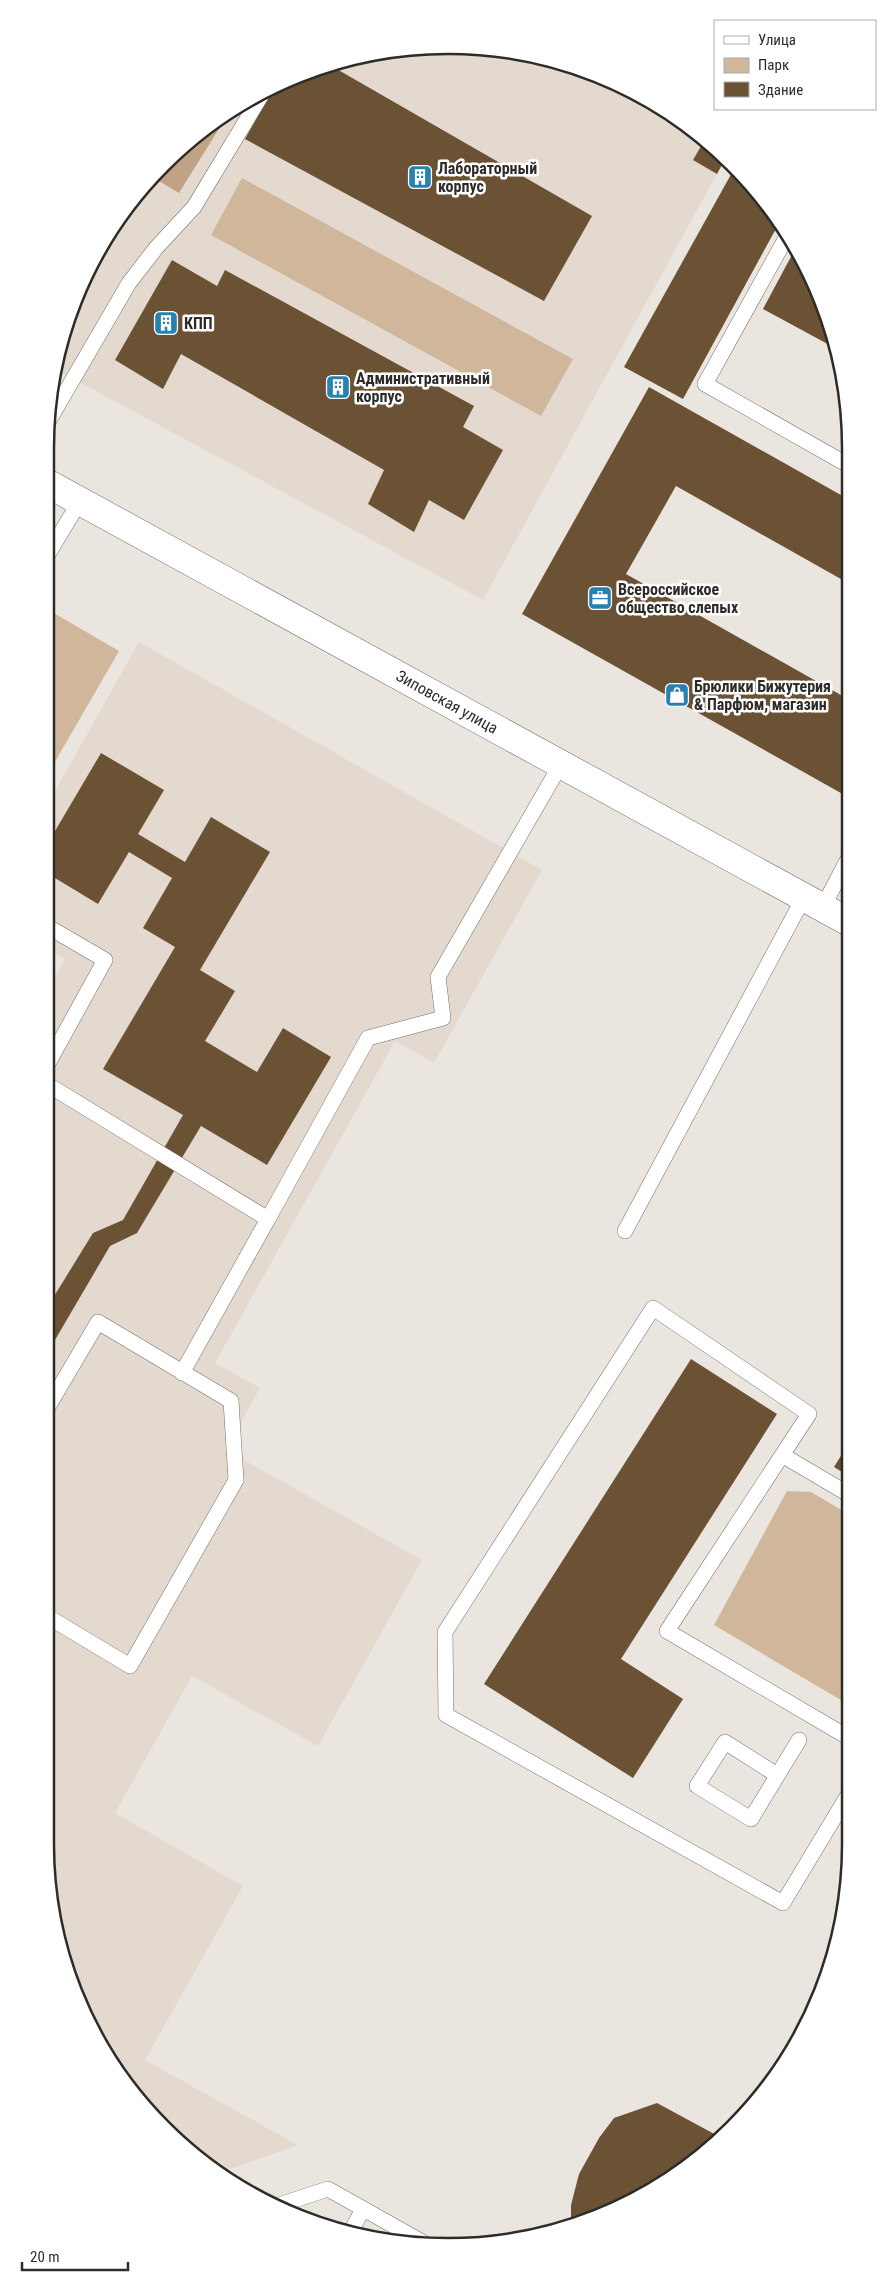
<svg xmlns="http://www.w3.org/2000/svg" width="896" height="2292" font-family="'Roboto Condensed',sans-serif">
<rect width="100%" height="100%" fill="#ebe5df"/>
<path fill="#e4d9ce" d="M475,46L553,59L672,113L725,159L483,600L55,369L59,343L87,270L128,202L183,145L247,99L319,66L396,48Z
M139,642L542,870L434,1063L395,1041L215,1363L260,1388L226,1450L422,1560L318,1746L192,1676L115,1813L243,1886L145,2060L298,2145L221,2172L145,2109L99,2045L66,1974L45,1844V994L65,959L45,948V809Z"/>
<path fill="#d0b79c" d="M242,178L573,359L541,416L211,235Z
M45,608L119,651L45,779Z
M787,1491L811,1492L850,1515L851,1706L714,1625Z"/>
<path fill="#c0a385" d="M230,111L179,193L152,177L183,145Z"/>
<path fill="#6b5235" d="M328,64L592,216L544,301L245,139L275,86Z
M704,141L725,159L717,174L693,160Z
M734,169L751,183L778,225L683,399L624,367Z
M794,251L820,294L835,348L763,309Z
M172,260L217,286L225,270L474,406L463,427L503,450L464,520L429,500L414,532L368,504L384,470L181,354L163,389L115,360Z
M649,387L848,499V583L676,486L626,574L848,699V797L522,614Z
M101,753L164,790L138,834L185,862L211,817L270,852L200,970L235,991L205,1041L257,1072L283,1028L331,1057L267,1165L201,1126L137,1233L110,1246L45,1357V1304L48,1306L93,1233L123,1220L183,1115L103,1069L175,947L143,928L172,878L129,852L98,904L45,872V848Z
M691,1359L777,1414L621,1659L683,1699L633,1778L484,1684Z
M850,1441V1477L834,1467Z
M657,2103L718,2136L672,2179L602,2216L571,2226V2205L579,2174L599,2138L614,2118Z"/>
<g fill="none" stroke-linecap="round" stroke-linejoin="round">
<defs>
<path id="lane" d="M786,238L705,384L848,465
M48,422L129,283L156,248L194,207L264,91
M45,559L80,501
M823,907L849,857
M45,925L105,960L45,1069
M45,1083L268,1219L368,1038L443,1018L438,977L561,764
M625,1231L804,897
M182,1373L268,1219
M45,1412L98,1322L231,1401L236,1480L130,1666L45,1615
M782,1455L850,1495
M851,1739L667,1631L809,1414L653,1308L445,1632L446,1715L783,1903L851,1790
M777,1775L725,1742L697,1786L751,1819L799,1740
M276,2206L328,2189L424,2243
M350,2233L363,2209"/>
<path id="secondary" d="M45,482L849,922"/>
</defs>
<use href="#lane" stroke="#75706b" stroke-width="16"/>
<use href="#secondary" stroke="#75706b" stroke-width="29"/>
<use href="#lane" stroke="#fff" stroke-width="15"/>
<use href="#secondary" stroke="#fff" stroke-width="28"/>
</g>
<defs>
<symbol id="building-square" viewBox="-11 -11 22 22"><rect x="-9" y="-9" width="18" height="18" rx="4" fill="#2882b0" stroke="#fff"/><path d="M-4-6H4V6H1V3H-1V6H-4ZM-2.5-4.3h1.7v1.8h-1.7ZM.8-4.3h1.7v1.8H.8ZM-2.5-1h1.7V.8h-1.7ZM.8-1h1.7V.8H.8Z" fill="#fff"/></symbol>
<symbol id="office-square" viewBox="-11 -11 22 22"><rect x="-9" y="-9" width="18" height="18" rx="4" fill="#2882b0" stroke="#fff"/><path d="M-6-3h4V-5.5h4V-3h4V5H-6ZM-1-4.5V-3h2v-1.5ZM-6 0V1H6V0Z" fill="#fff"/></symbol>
<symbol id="shop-square" viewBox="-11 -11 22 22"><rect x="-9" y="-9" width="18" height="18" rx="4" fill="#2882b0" stroke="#fff"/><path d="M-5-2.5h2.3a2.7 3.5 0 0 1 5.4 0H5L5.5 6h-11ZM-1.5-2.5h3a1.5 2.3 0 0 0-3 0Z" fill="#fff"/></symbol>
</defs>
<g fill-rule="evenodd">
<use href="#building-square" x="406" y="163" width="28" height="28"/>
<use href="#building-square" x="152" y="309" width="28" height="28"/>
<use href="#building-square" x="324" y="373" width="28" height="28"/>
<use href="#office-square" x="586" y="584" width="28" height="28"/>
<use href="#shop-square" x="663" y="681" width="28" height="28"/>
</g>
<g text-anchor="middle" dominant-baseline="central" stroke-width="5" stroke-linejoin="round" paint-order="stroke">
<g font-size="16" font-weight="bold" fill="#2e2c29" stroke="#fff" text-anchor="start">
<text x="438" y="168">Лабораторный<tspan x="438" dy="18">корпус</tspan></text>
<text x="184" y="323">КПП</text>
<text x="356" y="378">Административный<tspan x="356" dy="18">корпус</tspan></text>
<text x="618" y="589">Всероссийское<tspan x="618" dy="18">общество слепых</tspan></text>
<text x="694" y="686">Брюлики Бижутерия<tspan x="694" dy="18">&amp; Парфюм, магазин</tspan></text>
</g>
<g font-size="16" fill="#2e2c29" stroke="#fff">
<text transform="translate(447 702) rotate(29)">Зиповская улица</text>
</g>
</g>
<path d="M0 0H896V2292H0ZM448 54H448A394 394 0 0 1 842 448V1844A394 394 0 0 1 448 2238H448A394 394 0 0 1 54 1844V448A394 394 0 0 1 448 54Z" fill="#fff" fill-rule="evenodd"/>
<path fill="none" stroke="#2e2c29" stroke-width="2.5" d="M448 54H448A394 394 0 0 1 842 448V1844A394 394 0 0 1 448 2238H448A394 394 0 0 1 54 1844V448A394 394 0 0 1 448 54Z"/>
<rect x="714" y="20" width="162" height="90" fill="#ffffff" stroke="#ababa9"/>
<rect x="724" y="36" width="25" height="8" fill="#ffffff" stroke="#ababa9"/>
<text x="758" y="45" font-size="15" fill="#2e2c29">Улица</text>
<rect x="724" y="58" width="25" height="15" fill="#d0b79c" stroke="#ababa9"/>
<text x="758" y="70" font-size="15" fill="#2e2c29">Парк</text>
<rect x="724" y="82" width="25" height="15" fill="#6b5235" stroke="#ababa9"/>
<text x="758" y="95" font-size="15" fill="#2e2c29">Здание</text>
<path d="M22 2262v8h106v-8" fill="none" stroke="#2e2c29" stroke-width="2.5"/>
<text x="30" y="2262" font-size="15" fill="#2e2c29" stroke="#ffffff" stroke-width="4" paint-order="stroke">20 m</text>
</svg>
